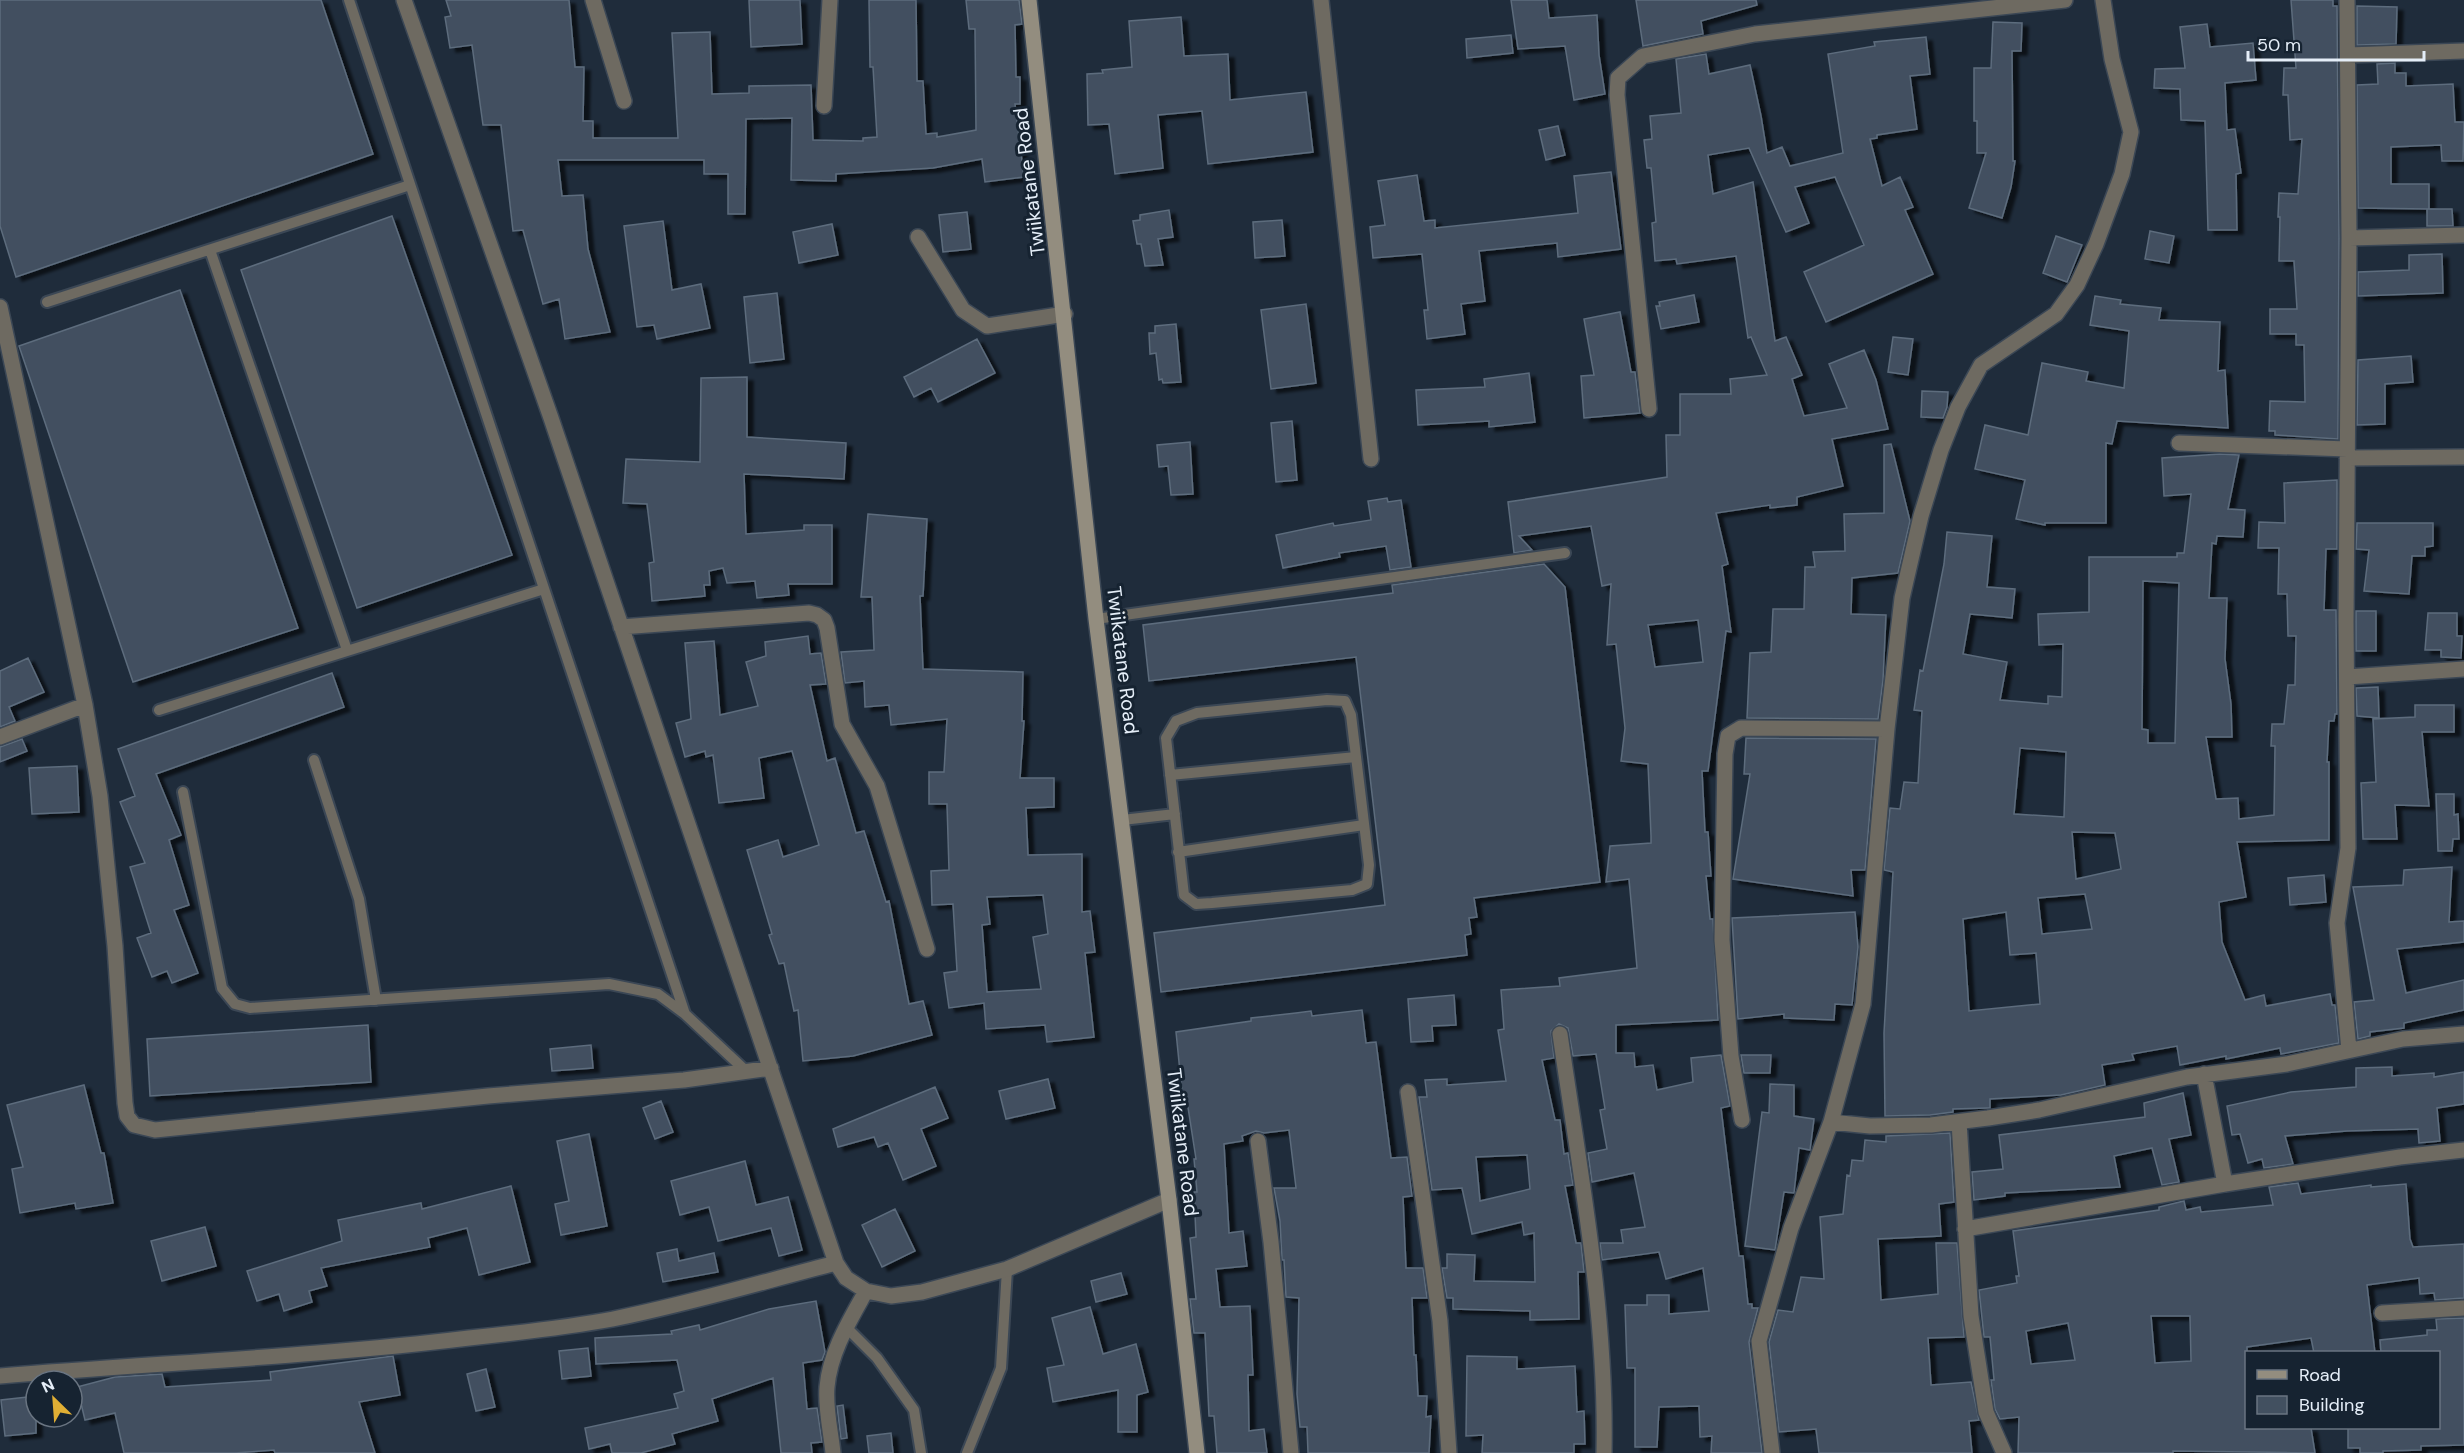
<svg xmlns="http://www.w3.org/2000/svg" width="2464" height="1453" font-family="'DM Sans',sans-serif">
<defs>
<filter id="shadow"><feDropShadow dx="6" dy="4" stdDeviation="1.5" flood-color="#0009"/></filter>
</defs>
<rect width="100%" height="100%" fill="#1f2c3b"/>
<path fill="#425060" stroke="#5d6c7d" stroke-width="1.5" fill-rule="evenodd" filter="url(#shadow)" d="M0,0H321L373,154L16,277L0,226Z
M446,0H569L575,67H584L583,121H593V138H678L672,33L710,32L712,94L749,93V86L811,85L813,140L863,141V138L877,137L873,67H870L869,0H916L917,81H923L926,134L937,133V137L976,130L975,29H969L966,0H1019L1022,24L1015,25L1016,77H1020V104H1015L1024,177L985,182L982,159L933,168L836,174V181L791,180L792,118L746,119L745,214H728V174H704V160H558L562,196L583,195L588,249L610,332L565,339L559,299L543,304L523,230L513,231L501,125H483L472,45L450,48L445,17L451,16Z
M749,0H800L802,44L751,47Z
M1511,0H1547L1549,18L1597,15L1599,55L1605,94L1574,100L1565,46L1518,49Z
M1636,0H1756L1757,5L1701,21L1703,34L1643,46Z
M2291,0H2333V6H2337L2339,238L2338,439L2275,435V431H2269L2270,401L2305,402L2304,345H2296V334H2270V309H2297L2294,261H2279L2280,217H2278L2279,193L2298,194L2302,139L2290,140L2288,95H2283L2284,68H2296Z
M2357,6L2397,7L2396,44L2357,45Z
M1181,17L1184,56L1228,54L1230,100L1306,92L1313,152L1208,164L1202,111L1158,115L1163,168L1115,174L1109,124L1088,125L1087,74L1103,73L1102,70L1132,67L1129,21Z
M1993,22L2022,23L2021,51H2012L2013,161H2015L2011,187L2002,218L1969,208L1986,153H1977V121H1974V68H1991Z
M2207,24L2210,47L2253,43L2256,80L2225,83L2227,130L2235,129L2241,173L2236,174L2237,230H2208L2205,121L2181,120L2180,89L2154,88L2155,69L2185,68L2180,27Z
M1511,35L1513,53L1467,58L1466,39Z
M1926,37L1930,74L1910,76L1917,129L1877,135V138L1870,139L1882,186L1900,177L1913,207L1905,210L1933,274L1826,322L1804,272L1864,245L1835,177L1795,187L1809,223L1786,232L1749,148L1708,155L1713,194L1753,182L1775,341L1786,337L1802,375L1792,379L1804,416L1847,408L1829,364L1864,350L1876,380L1888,429L1832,439L1843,486L1797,497V505L1770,508V505L1716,513L1728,564L1722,566L1731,632L1726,631L1708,771H1702L1705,832H1708L1711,876H1706L1710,919H1713L1718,1020L1616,1025V1053H1634L1635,1067L1653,1065L1657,1090L1693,1082L1691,1058L1721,1055L1730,1106L1721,1108L1739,1256H1743L1748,1304H1752V1308H1758L1749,1342L1762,1453H1711L1712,1436L1700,1437L1699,1406L1659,1407L1657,1447H1635V1368H1627L1625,1305H1647V1295H1669V1314L1709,1311L1703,1268L1666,1279L1659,1252L1602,1260L1600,1243H1623L1621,1230L1645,1227L1634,1173L1592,1182L1588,1153L1607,1149L1600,1110L1605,1109L1596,1054L1573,1056L1568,1028L1559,1024L1551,1031L1554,1058L1542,1060L1555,1120H1560L1564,1154L1568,1153L1573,1185L1565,1186L1576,1243H1581L1584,1272H1578L1579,1319L1530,1320V1311L1453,1309V1298H1447L1442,1268H1447V1254L1475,1255L1474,1281L1535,1282L1534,1233L1524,1235L1522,1222L1472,1234L1462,1188L1432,1190L1419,1097H1427L1425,1080L1447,1079V1085L1506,1081L1498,1030L1504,1029L1501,990L1560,986L1559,978L1637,968L1629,879L1606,882L1610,846L1651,843V836L1648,764L1621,761L1625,728L1616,644L1607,645L1611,584L1602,586L1591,526L1519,536L1532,550L1514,553L1508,502L1667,477L1666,435H1680V394H1731L1730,379L1767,375L1751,337L1748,338L1736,256L1677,264L1676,259L1655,261L1652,223L1656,222L1651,168H1647L1644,140L1652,139L1650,116L1681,113L1676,59L1706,54L1709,74L1750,65L1761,116L1767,153L1782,147L1790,166L1843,153L1828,54L1875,46L1874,42ZM1698,620L1703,662L1655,667L1648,625ZM1527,1155L1530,1189L1480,1201L1476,1157Z
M2395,63V73H2406V86L2453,84L2455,122H2464L2463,161H2442L2441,145L2391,147V184H2429V209L2358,208L2357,85L2378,84L2377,64Z
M1558,126L1565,155L1546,160L1539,130Z
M1611,172L1621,249L1558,257L1557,243L1479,251L1485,301L1461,304L1465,334L1427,339L1424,310H1428L1422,254L1373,258L1370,227L1385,225L1378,181L1417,175L1424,221L1435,220V228L1578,213L1574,176Z
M2427,209H2452L2453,226H2427Z
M1169,210L1173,237L1158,239L1163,265L1145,266L1141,244H1137L1133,221L1140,220V215Z
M967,212L971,249L943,252L939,215Z
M392,216L512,555L357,608L241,270Z
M1282,220L1285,256L1255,258L1253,222Z
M663,221L672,290L701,284L710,328L657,339L654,325L637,327L624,226Z
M832,224L838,255L799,263L793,232Z
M2150,231L2174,236L2169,263L2145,259Z
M2056,236L2082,245L2067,282L2043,273Z
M2442,254L2443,293L2358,296V272L2409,270V255Z
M180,290L298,628L133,682L19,346Z
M777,293L784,359L750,363L744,297Z
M1694,295L1699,322L1661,329L1656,306H1660L1659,302Z
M2095,296L2121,300L2120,304L2161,308L2159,320L2220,322L2218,371L2225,370L2228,428L2117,421L2112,444L2106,443V523H2045V525L2016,519L2025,480L1975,469L1985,425L2028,435L2042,363L2088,372L2086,381L2124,388L2129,331L2090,325Z
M1306,304L1316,383L1271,389L1261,310Z
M1620,312L1631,372H1635L1640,413L1584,418L1581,376L1594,375L1584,319Z
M1176,324L1181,382L1163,383L1162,379L1159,380L1156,353L1150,354L1149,333H1155V326Z
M1893,337L1913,339L1908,375L1888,372Z
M977,339L995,373L938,402L931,388L914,397L904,377Z
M2411,356L2413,382L2385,384V424L2357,425L2358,360Z
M1529,373L1535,422L1489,427V421L1418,425L1416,390L1485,387L1484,379Z
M747,377V437L846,443L844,479L744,474L746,534L804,530V525H832V584H788L789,595L757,598L755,581L727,583L723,568L709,571L710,585H704L705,596L652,601L649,563L654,562L647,504L623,503L626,459L700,462L701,378Z
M1922,391L1948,392L1947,407L1943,418L1921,417Z
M1292,421L1297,480L1276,482L1271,423Z
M1190,442L1193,494L1171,495L1168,466L1159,467L1157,445Z
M1891,444L1910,521L1898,573L1852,578L1851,614L1886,615L1883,680L1878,719L1747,718L1750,653L1771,652L1773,609H1804L1805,567H1815L1813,552L1845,551L1844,514L1884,513V445Z
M2220,454L2239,455L2228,509L2245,510L2243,537L2217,536L2216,544L2212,543L2209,598H2227L2225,659L2231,704L2232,737H2206L2216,799L2238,798L2239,819L2274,815L2275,746H2271L2272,724H2284L2288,685H2295L2296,636H2288L2287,594H2278L2279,548H2258L2259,522L2285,523L2284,483L2337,480V549H2326L2324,610H2336L2337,714H2335L2334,721H2329L2327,762H2329V840L2237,842L2246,897L2219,902L2222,942L2245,1000L2264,995L2266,1006L2330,994L2332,1005H2335L2339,1043L2281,1054L2280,1048L2226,1059V1056L2180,1065L2177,1046L2132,1054L2134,1060L2102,1065L2105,1085L2061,1095L1990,1099V1108H1988L1953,1109V1112L1930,1115L1885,1116L1884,1033L1893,872L1884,870L1890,808L1900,809L1904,782L1918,783L1922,711L1914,710L1920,670L1923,671L1944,564L1947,532L1992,536L1987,587L2015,589L2012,618L1970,614L1963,654L2007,662L2000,700L2048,704V696L2062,697L2063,644L2039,645L2038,614L2089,612V557H2177V553H2184L2191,494L2164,496L2162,458ZM2143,581L2179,583L2175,743H2148V730L2142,729ZM2020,748L2066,752L2064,817L2014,814ZM2072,832L2115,833L2121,869L2076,879ZM2085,894L2092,929L2042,934L2038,898ZM2006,912L2010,955L2036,953L2040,1004L1969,1011L1963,919Z
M1387,498L1388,502L1401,500L1411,567L1390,570L1386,546L1339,553L1340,557L1283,568L1276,535L1333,523L1334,526L1371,520L1368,501Z
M868,514L927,519L923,596H920L923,669L1023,672L1022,721H1024L1020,778H1054V807L1026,808L1028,855L1082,854V912L1090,911L1095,952L1085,953L1094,1037L1047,1042L1045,1025L986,1029L984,1003L949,1008L944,973L957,971L953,904L932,905L931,871L949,870L947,804H929V772H944L947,719L891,725L889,705L865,707L864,681L845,683L841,652L874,650L872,597H861ZM1043,895L1048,934L1033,937L1041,989L987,992L982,925L990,924L987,897Z
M2357,523H2433V546L2425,547V556H2412L2409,594L2364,591L2369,550L2356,549Z
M1544,564L1565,587L1600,882L1474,898L1477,917L1469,918L1471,934L1465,935L1467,955L1161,992L1154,933L1385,905L1356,657L1149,681L1143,625L1393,593L1392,585Z
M2356,611H2376V651H2356Z
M2428,613H2457V636H2462L2461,658L2441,657V650H2425Z
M808,636L810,654L821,653L826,684L810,685L827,761L835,758L856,833L864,831L886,902L889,901L909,1004L923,1001L932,1035L853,1056L803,1061L798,1010L794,1011L784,963L779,964L769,935L772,934L747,850L778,840L783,857L819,845L792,751L759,758L764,798L719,803L713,755L706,757L705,751L685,757L676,723L691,719L685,643L714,641L720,715L758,706L746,662L766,656L765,642Z
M28,658L44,692L9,707L15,721L0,727V671Z
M332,673L344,707L156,774L181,835L169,840L189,905L174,910L198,973L172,983L167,971L152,977L137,938L151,933L130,867L145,863L120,802L135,796L118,749Z
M2378,687L2379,718L2357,716L2356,688Z
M2415,705H2454V732H2422L2429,806L2395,805L2397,839H2363L2361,783L2376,782L2373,719L2415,717Z
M1746,738L1876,739L1865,870H1851L1853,896L1733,879L1750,774H1744Z
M22,739L27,751L0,762V747Z
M77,766L79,812L32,814L29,768Z
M2436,794H2454V815L2458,814L2459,839H2453L2452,851H2438Z
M2452,867L2449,922L2464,921V942L2397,949L2406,993L2464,980V1010L2404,1023V1028L2370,1032V1036L2358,1039L2354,1002L2374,1000L2353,887L2403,885L2404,870Z
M2324,875L2326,902L2290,905L2288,878Z
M1855,912L1858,947L1852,1005L1835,1004L1834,1020L1784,1018V1014L1738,1019L1732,918Z
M1454,995L1456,1025L1432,1026L1433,1041L1411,1042L1408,999Z
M1362,1010L1366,1043L1376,1042L1391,1158L1407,1157L1412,1196L1403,1197L1406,1268H1423L1427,1298H1412L1414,1355H1416L1418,1396H1427L1426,1417L1431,1416L1429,1453H1308L1307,1427H1300L1297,1394L1299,1298L1286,1297L1284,1260H1282L1280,1221L1274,1188H1296L1289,1130L1264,1133L1256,1131L1242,1136L1243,1141L1224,1144L1229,1233L1243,1231L1247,1266L1216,1269L1220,1307L1250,1306L1253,1375H1248L1249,1431L1264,1429L1267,1453H1217L1214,1416H1209L1205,1333H1194L1190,1299H1196L1190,1238L1196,1237L1194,1192H1197L1194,1159H1196L1187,1101L1183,1102L1176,1032L1251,1021V1018L1296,1013L1311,1011L1312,1016Z
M368,1025L371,1082L150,1096L147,1039Z
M591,1045L593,1068L552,1071L550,1049Z
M1741,1055H1771L1770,1073H1744Z
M2392,1067V1076L2434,1073V1077L2464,1072V1104L2437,1108L2440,1141L2419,1143L2418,1129L2347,1131L2285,1136L2293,1164L2264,1168L2262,1159L2248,1163L2240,1134L2232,1135L2227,1106L2291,1092L2356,1087V1068Z
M1048,1079L1055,1108L1006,1119L999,1091Z
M1770,1084L1794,1085V1116L1814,1119L1810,1150L1799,1148L1794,1193L1784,1192L1775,1250L1745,1246L1762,1112L1769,1113Z
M84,1085L101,1153H104L113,1203L76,1209L75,1203L20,1213L12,1169L23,1167L7,1105Z
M935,1087L948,1118L921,1129L936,1166L903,1180L888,1143L878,1147L874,1137L838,1147L833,1129Z
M2183,1093L2191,1135L2169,1139L2179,1182L2162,1185L2152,1148L2114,1156L2120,1187L2005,1193V1196L1974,1200L1972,1172L2003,1169L1999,1135L2145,1117L2144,1103Z
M661,1101L673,1132L655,1139L643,1108Z
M1950,1133L1954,1202L1939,1204L1941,1236L1878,1239L1881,1300L1938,1294L1936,1243H1957L1964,1337L1928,1338L1931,1385L1971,1382L1979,1420L1969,1421L1972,1453H1819L1816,1429L1779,1432L1769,1342L1778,1310L1793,1312L1801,1277L1824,1279L1820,1217L1843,1214L1847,1175L1850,1176L1852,1160L1863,1161L1865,1140L1886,1142V1136Z
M589,1134L607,1226L561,1235L555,1204L569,1201L557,1141Z
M745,1161L756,1205L788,1197L802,1250L779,1256L771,1228L718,1241L709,1207L680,1215L671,1181Z
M2298,1183L2301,1194L2371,1185V1187L2406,1184L2410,1239L2413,1247L2464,1244V1298L2435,1300L2434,1293L2420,1294L2419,1278L2367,1285L2375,1353H2314L2311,1338L2247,1347V1429L2311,1428L2315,1453L2173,1451V1453H2018L2019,1417L2000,1419L1995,1409L1991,1380H1994L1990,1337H1984L1979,1290L2017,1283L2016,1276H2019L2013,1231L2159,1210V1207L2184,1201L2186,1210L2200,1207L2201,1212L2273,1205L2269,1187ZM2151,1316H2190L2191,1361L2155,1363ZM2068,1323L2075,1360L2031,1364L2026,1331Z
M511,1186L530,1262L479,1275L467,1228L428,1238L430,1247L321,1268L327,1286L309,1291L312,1302L284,1311L279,1294L257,1301L247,1271L342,1241L338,1220L421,1203L422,1209Z
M895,1209L915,1251L882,1267L862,1225Z
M205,1227L216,1266L162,1281L151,1241Z
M677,1249L679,1261L714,1253L718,1272L663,1282L657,1253Z
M1121,1273L1127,1294L1096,1302L1091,1281Z
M816,1301L825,1352L822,1360L803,1363L807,1409L817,1408L822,1442L811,1443L812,1453H781L773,1378L712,1399L718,1421L672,1434L675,1444L641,1453H612L610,1444L589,1449L585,1428L678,1408L674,1394L684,1391L677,1360L596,1364L595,1338L672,1334L671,1331L699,1325L700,1330L769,1309Z
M1090,1307L1103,1354L1136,1344L1148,1392L1137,1395V1432H1118V1390L1053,1402L1047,1368L1064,1365L1052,1318Z
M2464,1318V1445L2421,1446V1450L2383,1451V1453H2360V1448H2348V1428H2439V1353H2381L2380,1340L2427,1335V1330H2437L2436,1319Z
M588,1348L591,1376L562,1379L559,1351Z
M393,1356L400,1395L359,1402L375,1453H275L274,1450L235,1453H124L115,1413L85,1420L77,1387L115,1377L162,1374L165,1387L271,1380L270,1372Z
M1467,1356L1517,1357V1369L1575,1366L1577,1412L1584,1411L1585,1444H1574V1453H1482L1483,1435L1466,1436Z
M486,1369L495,1407L476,1411L467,1374Z
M36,1396V1433L5,1436L1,1400Z
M843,1405L847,1438L841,1439L837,1406Z
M891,1433L893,1453H869L867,1436Z"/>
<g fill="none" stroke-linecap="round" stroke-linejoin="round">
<defs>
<path id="lane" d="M349,0L685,1014
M210,250L347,650
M47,302L410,185
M1096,619L1565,553
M1327,700L1345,701L1351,715L1369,865L1367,884L1352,890L1212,903L1196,904L1184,895L1166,738L1176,721L1197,713Z
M159,710L544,589
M314,760L359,899L376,1000
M1170,775L1356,757
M183,792L222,988L235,1004L250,1008L609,984L658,994L685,1014L747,1072
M1122,820L1175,814
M1178,852L1364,825
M846,1327L877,1358L914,1410L921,1453
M967,1453L1001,1368L1007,1269"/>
<path id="street" d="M404,0L551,418L836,1263L846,1278L866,1291L891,1296L922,1292L1007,1269L1169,1200
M593,0L624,101
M1321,0L1371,459
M2347,0L2349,238L2346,622L2348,848L2337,923L2349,1050
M2348,55L2464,51
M824,106L830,0
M918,237L963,310L987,326L1065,314
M2349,238L2464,235
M0,307L85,705L100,796L115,946L125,1103L127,1116L134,1125L155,1130L488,1096L684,1080L771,1068
M1649,409L1617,95L1618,78L1643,56L1755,34L2065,0
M2179,443L2347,449
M2347,458L2464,457
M621,627L809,613L817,615L824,620L827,628L842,724L877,786L927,949
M2347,677L2464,669
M0,737L85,705
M1560,1034C1580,1173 1607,1313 1604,1453
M2204,1074L2225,1184L2400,1157L2464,1150
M1408,1092L1440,1321L1449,1453
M1742,1120L1731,1056L1722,940L1725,754L1728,736L1741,728L1887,729
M1831,1122L1870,1126L1931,1125L1988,1118L2039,1110L2187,1077L2287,1064L2403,1039L2464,1034
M1959,1122L1971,1316L1986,1412L2004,1453
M1258,1141L1271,1242L1291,1453
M1965,1229L2225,1184
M2382,1313L2464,1308
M0,1376C156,1363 313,1357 469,1338C517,1333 565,1328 613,1319C688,1304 762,1282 836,1263
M833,1453C831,1432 825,1408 827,1387C830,1352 850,1320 866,1291
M1772,1453L1759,1341L1791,1228L1831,1122L1863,1004L1887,729L1902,598L1921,516L1941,450L1958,407L1981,365L2056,314L2077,285L2096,244L2122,174L2131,132L2112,59L2103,0"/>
<path id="secondary" d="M1029,0L1096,619L1169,1200L1197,1453"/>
</defs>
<use href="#lane" stroke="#3b4755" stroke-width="14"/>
<use href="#street" stroke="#3b4755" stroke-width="18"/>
<use href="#secondary" stroke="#3b4755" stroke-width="18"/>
<use href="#lane" stroke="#6e6a61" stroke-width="10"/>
<use href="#street" stroke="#6e6a61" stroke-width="15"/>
<use href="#secondary" stroke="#938d7f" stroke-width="15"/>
</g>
<g text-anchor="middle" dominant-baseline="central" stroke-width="6" stroke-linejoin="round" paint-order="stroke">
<g font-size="20" fill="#e5eef8" stroke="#162331">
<text transform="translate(1029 182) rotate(-97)">Twiikatane Road</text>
<text transform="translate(1123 660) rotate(83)">Twiikatane Road</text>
<text transform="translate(1183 1142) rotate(83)">Twiikatane Road</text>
</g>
</g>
<rect x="2245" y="1351" width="195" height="78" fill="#162331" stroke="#697481" stroke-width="1.5"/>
<rect x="2257" y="1370" width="30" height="9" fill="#938d7f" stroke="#697481" stroke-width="1.5"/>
<text x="2299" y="1381" font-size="18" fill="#e5eef8">Road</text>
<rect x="2257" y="1396" width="30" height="18" fill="#425060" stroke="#697481" stroke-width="1.5"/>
<text x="2299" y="1411" font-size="18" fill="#e5eef8">Building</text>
<g transform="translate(54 1399) rotate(335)"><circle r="28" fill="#162331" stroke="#697481" stroke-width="1.5"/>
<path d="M0-4.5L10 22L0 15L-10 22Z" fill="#e1af34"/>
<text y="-9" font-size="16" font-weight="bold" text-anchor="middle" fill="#e5eef8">N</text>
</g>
<path d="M2248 51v9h176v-9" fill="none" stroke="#e5eef8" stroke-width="3"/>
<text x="2257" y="51" font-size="18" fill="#e5eef8" stroke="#162331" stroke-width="4.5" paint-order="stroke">50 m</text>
</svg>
